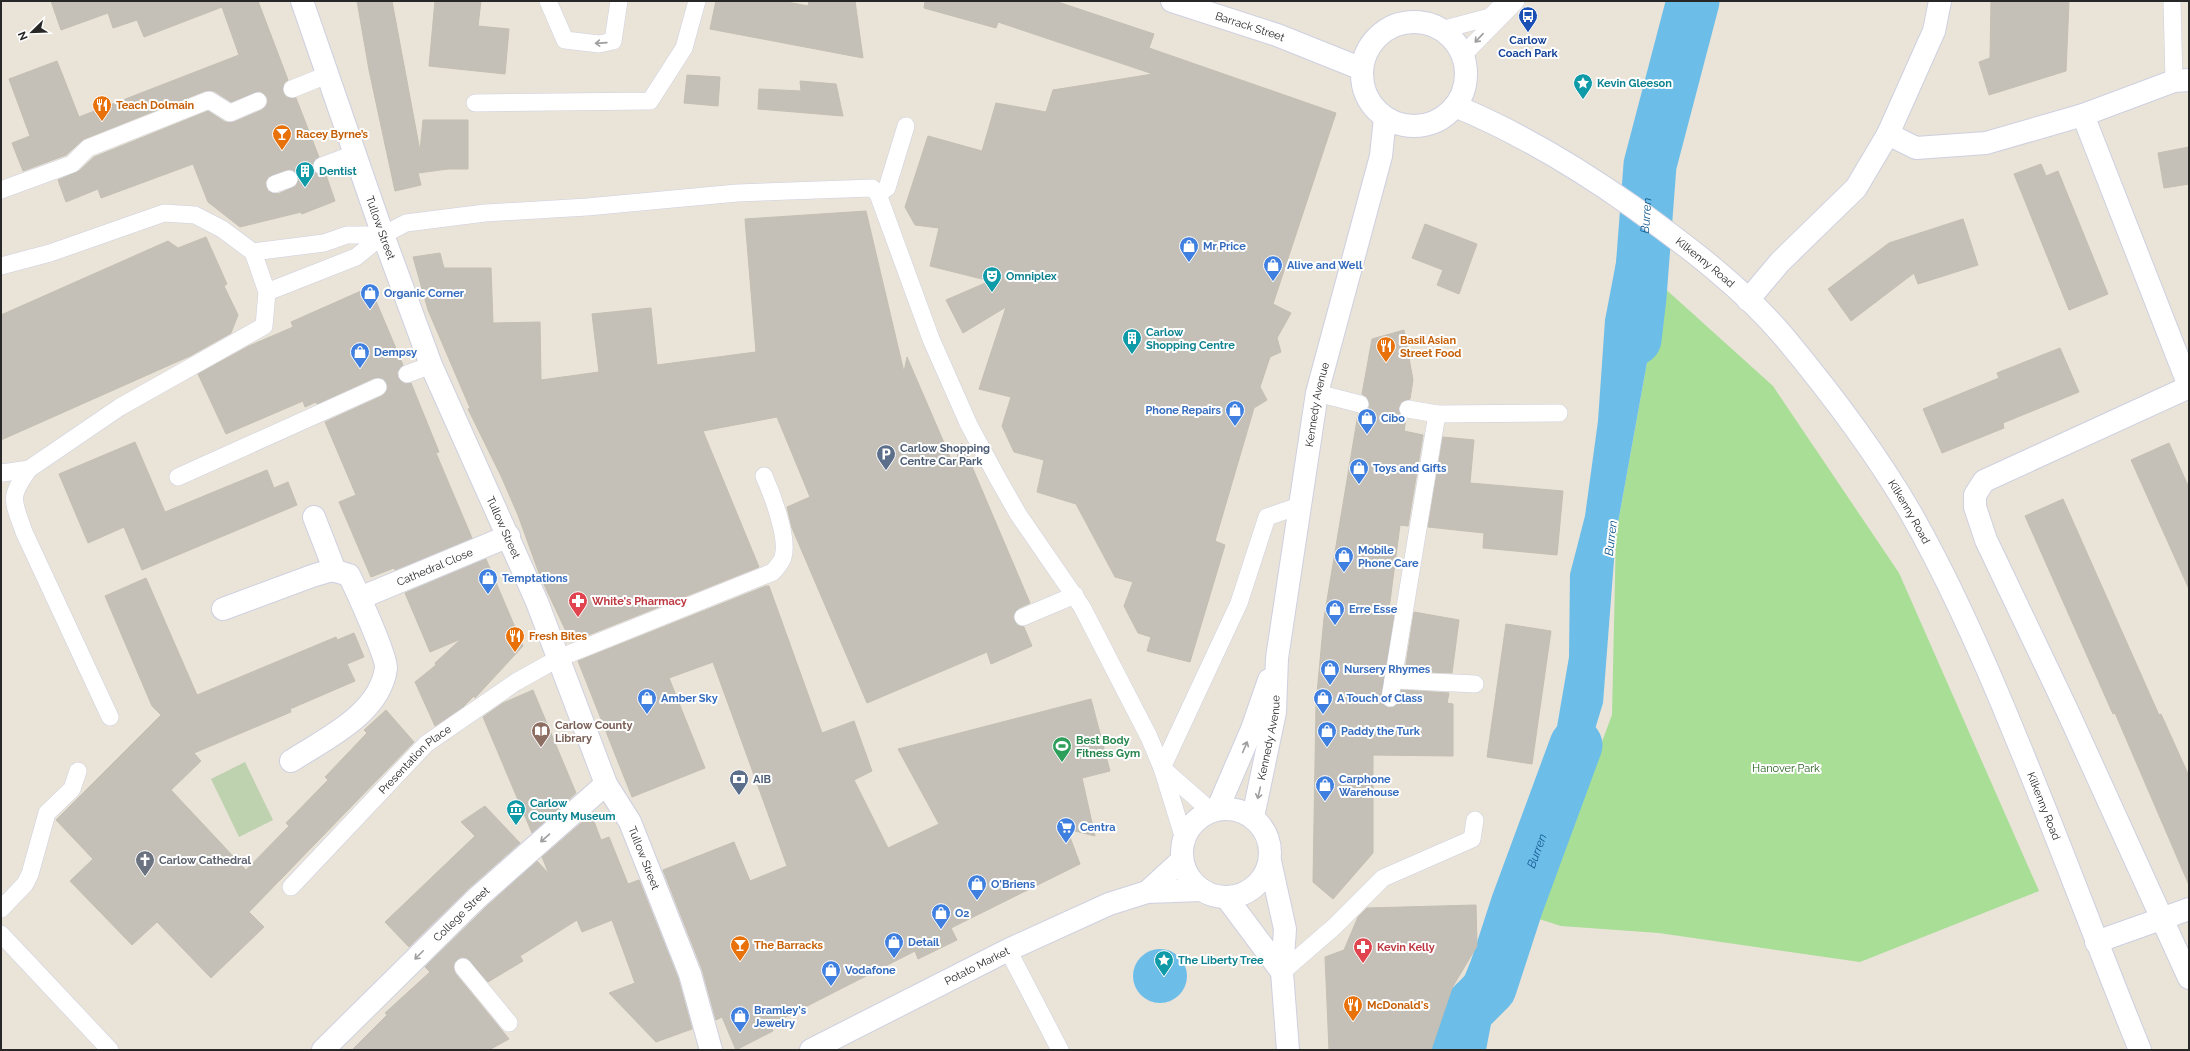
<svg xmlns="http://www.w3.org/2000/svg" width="2190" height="1051" font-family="Raleway,sans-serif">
<rect width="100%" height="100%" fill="#e9e3d8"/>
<path fill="#a8de96" d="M1661,285L1773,386L1899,573L2039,891L1860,962L1659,933L1561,926L1536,918L1612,715L1616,534Z"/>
<path fill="#bed2b0" d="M245,762L273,820L239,837L211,779Z"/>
<path fill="#6dbde9" d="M1675,1H1705L1677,128L1667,150L1668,180L1665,194L1631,169L1660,50Z
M1618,252L1655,274L1661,285L1616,534L1603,703L1567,821L1531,807L1553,750L1569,657L1570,574L1585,516L1598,421L1605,320Z
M1477,946L1517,968L1492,1019L1486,1050H1434Z
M1133 976a27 27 0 1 1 54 0a27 27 0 1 1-54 0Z"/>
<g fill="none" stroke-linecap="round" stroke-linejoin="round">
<g stroke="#6dbde9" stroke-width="53">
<path id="s1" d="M1635,339L1640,297L1650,165L1693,1"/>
<path id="s2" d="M1451,1050V1037L1465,1013L1490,988L1517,905L1576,745"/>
</g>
</g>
<path fill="#c4c0b8" stroke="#c4bfb2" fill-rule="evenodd" d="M51,1H258L288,80L284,83L283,92L286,97L296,98L319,157L312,164L313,170L320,176L326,175L335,201L302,214L301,212L240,227L208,202L193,164L101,198L98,189L66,202L58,180L79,171L94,157L208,111L225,122H234L262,110L268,102L267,97L260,91L231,102L214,91H205L84,139L66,155L23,171L12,143L30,136L9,79L57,61L79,117L239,55L222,7L144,37L137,20L113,28L108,13L61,30ZM290,169L298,175L296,186L278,194L268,191L265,183L268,177Z
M357,1H392L420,151L423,120H468V169H448L418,173L421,185L395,191L369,70Z
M435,1H481L478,26L509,29L505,74L429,66Z
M716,1H782L808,6L809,1H855L863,58L710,29Z
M925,1H1055L1154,34L1149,48L1336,113L1273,304L1291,313L1277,338L1281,352L1270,357L1260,387L1267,400L1254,408L1215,541L1225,545L1190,662L1147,651L1151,637L1138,633L1124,606L1133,582L1115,577L1076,504L1037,492L1044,460L1014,452L1002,426L1011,397L979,389L1006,307L963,333L946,300L990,281L930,266L939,228L915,225L905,207L928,136L982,151L996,103L1046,112L1053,90L1153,74L998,22L996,28L924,8Z
M1991,1H2069L2066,71L1989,95L1979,62L1990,58Z
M687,75L720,77L718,106L684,103Z
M800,81L836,84L843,116L758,109L759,89L801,91Z
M2189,147V184L2164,188L2158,153Z
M2041,164L2046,176L2058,171L2108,294L2069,310L2014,174Z
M866,211L904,372L907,357L954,466L962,443L1030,603L1019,608L1013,616L1017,625L1024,627L1032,646L991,664L987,652L867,703L792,528L787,507L810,497L777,417L703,431L759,567L571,642L540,576L518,515L501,476L468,409L470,408L428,310L413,257L440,253L444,268H491L493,323L540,322L541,380L599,372L592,314L651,308L657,365L756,352L745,219Z
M1963,219L1978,265L1918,284L1914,273L1851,321L1828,289L1889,243Z
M1425,224L1477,244L1459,294L1437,285L1443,270L1412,258Z
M206,237L227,284L224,286L238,315L231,333L190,356L1,440V315L168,241L178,248Z
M370,287L403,365L397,372L398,378L405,384L411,383L439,452L436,453L472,538L395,570L394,568L371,577L339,502L356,495L325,422L382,396L388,388L384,379L374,378L317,404L316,402L305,407L303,401L226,434L198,374L249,346L293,327L291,322Z
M1404,330L1413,380L1410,399L1401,402L1399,412L1406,419L1404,431L1423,435L1408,526L1400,525L1389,609H1395L1381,701L1388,708L1394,707L1400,700L1401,690L1449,693L1447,703L1453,704V756L1373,755V853L1333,899L1313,882L1316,704L1324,618L1358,414L1367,411L1370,406L1367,397L1362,394L1372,339Z
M2060,348L2079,392L2003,423L2004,428L1942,453L1923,409L1999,378L1997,373Z
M1443,437L1474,440L1470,483L1563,491L1557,555L1483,548L1484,533L1428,527Z
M135,442L165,512L267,470L274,488L288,482L297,505L142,570L124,527L88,543L59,474Z
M2169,443L2189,488V589L2131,460Z
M2063,499L2159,715L2161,714L2189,776V885L2115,713L2113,714L2025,516Z
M486,559L523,646L475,698L474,696L463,707L435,726L415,682L436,665L435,663L461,639L430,652L405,593Z
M146,578L197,695L336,637L337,640L354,633L364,657L347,664L355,681L290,709L291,712L194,753L201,761L171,790L246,870L289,826L286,823L328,780L325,777L367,733L364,730L386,710L414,742L249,912L264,927L211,978L157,922L132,945L70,881L93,859L56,820L161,715L152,706L105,596Z
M766,586H769L822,733L854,721L872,771L854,780L888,848L939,824L898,749L1091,699L1110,771L1082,778L1095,836L1067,829L1080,864L951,928L957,940L918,959L915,951L770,1025L773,1031L736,1050L722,1017L716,1020L702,969L663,870L734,842L750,881L787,866L713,662L669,678L705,768L632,797L578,661Z
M1414,612L1459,620L1452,673L1405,671Z
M1506,624L1551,631L1532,764L1487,757Z
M533,690L576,793L532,833L483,717L503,703Z
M485,806L520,843L468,889L409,947L385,922L475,836L461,822Z
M592,816L601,840L609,837L628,884L639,880L678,978L692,1029L656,1042L609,993L635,983L612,920L582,932L577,920L520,956L523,961L488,982L467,958L461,957L454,963L455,973L509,1039L489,1050H352L387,1015L385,1013L430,972L425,967L486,907L537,861L549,874L542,857L587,818Z
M1476,905L1477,946L1452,988L1431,1050H1329L1325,957L1344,950L1358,917L1367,908Z"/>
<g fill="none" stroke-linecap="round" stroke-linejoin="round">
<defs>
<g id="lane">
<path d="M548,1L565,40L599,44L613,41L619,1"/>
<path d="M2172,1L2174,81"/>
<path d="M1441,30L1490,17L1498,9"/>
<path d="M1462,56L1516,1"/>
<path d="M292,89L327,75"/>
<path d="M475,103L650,101L684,48L697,1"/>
<path d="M322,166L354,154"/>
<path d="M275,184L289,179"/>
<path d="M1,190L72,164L88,148L209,100L230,113L258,101"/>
<path d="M878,194L887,188L906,126"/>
<path d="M253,252L324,243L347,235H383"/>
<path d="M1,266L50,253L164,213L195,215L222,229L253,252L267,292L264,326L120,407L29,469L3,473L1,472"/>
<path d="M267,292L356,257L383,235L406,223L485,213L587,207L737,193L872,188L878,194L931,339L969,425L997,477L1018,514L1082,607L1149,737L1162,768L1212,812"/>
<path d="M407,374L431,365"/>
<path d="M1317,393L1360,404"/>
<path d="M1408,409L1437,414L1559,413"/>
<path d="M29,469C8,498 13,500 24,532L110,717"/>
<path d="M178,477L378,387"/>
<path d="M1023,617L1075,595"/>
<path d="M1393,680L1475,684"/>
<path d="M1390,698L1437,414"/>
<path d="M1184,839L1162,768L1239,603L1267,517L1299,506"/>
<path id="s3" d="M291,887L426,744L516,682L559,658L773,572C776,568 782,562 783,557C789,538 772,494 764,476"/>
<path d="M1,909L25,884L30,874L47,813L72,789L78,771"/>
<path d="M1,934L110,1050"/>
<path d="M1008,950L1060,1050"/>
<path d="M463,967L509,1023"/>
<path d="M1282,972L1335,926L1383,878L1472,839L1475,820"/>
</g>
<g id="street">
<path d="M2083,115L2189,386"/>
<path d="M2189,387L1984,481L1975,495V507L1986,540L2067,710L2189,978"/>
<path d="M314,517L335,571"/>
<path id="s4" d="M360,598L509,536"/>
<path d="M223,609L312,576L332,570L349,575C355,587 388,659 386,668C380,714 325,739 291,761"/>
<path d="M1147,892L1201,890"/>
<path d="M2096,942L2189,909"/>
<path id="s5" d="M811,1050L1008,950L1109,904L1147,892L1182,860"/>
</g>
<g id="secondary">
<path id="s6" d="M302,1L383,235L431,365L537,602L606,784L630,822L690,974L711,1050"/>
<path id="s7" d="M1172,1L1277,35L1362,69"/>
<circle cx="1414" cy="74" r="52"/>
<path id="s8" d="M1455,106C1518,132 1578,168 1633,207C1687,246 1742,287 1785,338C1829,391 1874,450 1909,510C1951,583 1985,661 2017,740C2060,843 2098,947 2140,1050"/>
<path d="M1888,134L1916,148L1986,143L2083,115L2174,81L2189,80"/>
<path d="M1748,300L1780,262L1856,188L1888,134L1934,31L1940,1"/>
<path d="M1218,808L1252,729L1269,680"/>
<circle cx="1226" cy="853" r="44"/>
<path id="s9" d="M1253,817L1275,712L1277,658L1317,393L1381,156L1385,118"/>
<path d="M1270,861L1285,929L1282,972L1288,1050"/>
<path d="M1226,897L1282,972"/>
<path id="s10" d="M323,1050L477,898L606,784"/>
</g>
</defs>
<use href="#lane" stroke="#ced0e0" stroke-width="18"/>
<use href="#street" stroke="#ced0e0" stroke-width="24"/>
<use href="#secondary" stroke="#ced0e0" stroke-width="24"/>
<use href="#lane" stroke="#fff" stroke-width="17"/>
<use href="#street" stroke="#fff" stroke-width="22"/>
<use href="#secondary" stroke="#fff" stroke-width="22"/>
</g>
<defs><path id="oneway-shaft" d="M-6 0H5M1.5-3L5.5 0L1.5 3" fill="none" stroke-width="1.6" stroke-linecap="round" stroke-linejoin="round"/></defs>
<g stroke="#9e9e9e">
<use href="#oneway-shaft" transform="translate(1479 38) rotate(133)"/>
<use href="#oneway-shaft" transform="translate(601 43) rotate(176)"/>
<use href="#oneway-shaft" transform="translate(1245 747) rotate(-67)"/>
<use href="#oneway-shaft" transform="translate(1259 793) rotate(103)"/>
<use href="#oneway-shaft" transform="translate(545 838) rotate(139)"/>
<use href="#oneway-shaft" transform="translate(419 955) rotate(135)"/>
</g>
<defs>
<symbol id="bus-pin" viewBox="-11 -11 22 30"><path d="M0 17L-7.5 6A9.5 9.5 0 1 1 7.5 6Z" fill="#1a4fb4" stroke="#fff"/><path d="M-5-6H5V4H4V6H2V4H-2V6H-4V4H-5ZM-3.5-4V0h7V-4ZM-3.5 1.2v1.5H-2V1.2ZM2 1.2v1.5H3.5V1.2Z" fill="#fff"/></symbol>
<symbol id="sight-pin" viewBox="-11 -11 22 30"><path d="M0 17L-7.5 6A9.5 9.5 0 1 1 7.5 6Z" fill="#0f9aa8" stroke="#fff"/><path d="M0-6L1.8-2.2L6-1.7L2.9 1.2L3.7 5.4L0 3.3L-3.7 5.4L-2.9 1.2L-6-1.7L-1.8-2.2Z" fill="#fff"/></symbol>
<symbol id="restaurant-pin" viewBox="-11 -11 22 30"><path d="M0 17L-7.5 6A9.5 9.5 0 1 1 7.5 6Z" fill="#e8710a" stroke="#fff"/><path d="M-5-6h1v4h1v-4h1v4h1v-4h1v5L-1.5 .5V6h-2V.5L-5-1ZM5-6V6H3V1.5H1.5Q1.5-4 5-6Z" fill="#fff"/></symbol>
<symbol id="bar-pin" viewBox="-11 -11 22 30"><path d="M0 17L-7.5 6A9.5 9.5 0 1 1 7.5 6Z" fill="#e8710a" stroke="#fff"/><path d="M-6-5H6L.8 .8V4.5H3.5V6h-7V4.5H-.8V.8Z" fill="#fff"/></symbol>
<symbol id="building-pin" viewBox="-11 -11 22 30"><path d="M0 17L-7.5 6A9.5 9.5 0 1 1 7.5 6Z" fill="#0f9aa8" stroke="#fff"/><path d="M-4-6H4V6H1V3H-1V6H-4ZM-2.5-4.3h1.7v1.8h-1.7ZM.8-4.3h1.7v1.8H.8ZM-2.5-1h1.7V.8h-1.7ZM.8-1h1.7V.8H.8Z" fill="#fff"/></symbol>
<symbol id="shop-pin" viewBox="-11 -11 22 30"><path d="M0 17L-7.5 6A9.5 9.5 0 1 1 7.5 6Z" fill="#3f7fe0" stroke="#fff"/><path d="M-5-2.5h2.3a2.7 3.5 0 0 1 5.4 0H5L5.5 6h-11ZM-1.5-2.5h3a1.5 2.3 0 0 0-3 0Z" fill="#fff"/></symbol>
<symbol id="theatre-pin" viewBox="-11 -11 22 30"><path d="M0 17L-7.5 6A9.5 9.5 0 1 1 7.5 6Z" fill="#0f9aa8" stroke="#fff"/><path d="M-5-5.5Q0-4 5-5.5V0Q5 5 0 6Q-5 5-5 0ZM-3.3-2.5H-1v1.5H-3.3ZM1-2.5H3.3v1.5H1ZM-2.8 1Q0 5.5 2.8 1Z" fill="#fff"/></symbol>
<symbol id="parking-pin" viewBox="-11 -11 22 30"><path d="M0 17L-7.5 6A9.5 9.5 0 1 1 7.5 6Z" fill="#5c6f8a" stroke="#fff"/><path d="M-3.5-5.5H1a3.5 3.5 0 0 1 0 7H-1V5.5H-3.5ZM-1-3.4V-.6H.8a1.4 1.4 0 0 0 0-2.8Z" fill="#fff"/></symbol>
<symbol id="pharmacy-pin" viewBox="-11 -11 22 30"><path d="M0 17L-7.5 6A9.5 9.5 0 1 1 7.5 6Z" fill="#e0444e" stroke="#fff"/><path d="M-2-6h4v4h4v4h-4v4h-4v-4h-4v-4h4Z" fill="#fff"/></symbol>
<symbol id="library-pin" viewBox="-11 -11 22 30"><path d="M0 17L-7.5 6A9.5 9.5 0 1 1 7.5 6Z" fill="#8d6e63" stroke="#fff"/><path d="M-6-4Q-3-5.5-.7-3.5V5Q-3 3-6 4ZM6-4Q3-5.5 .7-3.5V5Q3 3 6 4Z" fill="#fff"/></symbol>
<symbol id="stadium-pin" viewBox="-11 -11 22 30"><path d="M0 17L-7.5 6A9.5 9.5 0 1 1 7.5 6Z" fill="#2e9e5b" stroke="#fff"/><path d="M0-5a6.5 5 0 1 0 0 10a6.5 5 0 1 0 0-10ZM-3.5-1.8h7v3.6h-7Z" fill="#fff"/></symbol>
<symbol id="bank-pin" viewBox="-11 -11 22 30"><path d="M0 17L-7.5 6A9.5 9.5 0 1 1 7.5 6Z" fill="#5c6f8a" stroke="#fff"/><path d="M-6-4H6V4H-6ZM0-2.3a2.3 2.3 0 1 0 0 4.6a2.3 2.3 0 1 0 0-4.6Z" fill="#fff"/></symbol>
<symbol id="museum-pin" viewBox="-11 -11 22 30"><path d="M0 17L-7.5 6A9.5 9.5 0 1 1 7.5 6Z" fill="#0f9aa8" stroke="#fff"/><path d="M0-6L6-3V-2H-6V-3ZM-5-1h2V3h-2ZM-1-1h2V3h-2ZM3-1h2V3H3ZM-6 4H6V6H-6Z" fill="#fff"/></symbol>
<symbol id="supermarket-pin" viewBox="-11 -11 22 30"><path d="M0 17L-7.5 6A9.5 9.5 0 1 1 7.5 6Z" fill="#3f7fe0" stroke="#fff"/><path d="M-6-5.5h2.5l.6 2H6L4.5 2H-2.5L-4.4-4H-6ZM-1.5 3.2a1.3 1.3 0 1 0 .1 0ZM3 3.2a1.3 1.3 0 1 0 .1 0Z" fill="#fff"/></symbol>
<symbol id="church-pin" viewBox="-11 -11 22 30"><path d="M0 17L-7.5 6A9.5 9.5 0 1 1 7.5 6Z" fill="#6b7280" stroke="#fff"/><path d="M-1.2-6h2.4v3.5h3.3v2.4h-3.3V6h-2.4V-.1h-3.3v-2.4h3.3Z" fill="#fff"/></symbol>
</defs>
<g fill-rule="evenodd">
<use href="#bus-pin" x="1517" y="5" width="22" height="30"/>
<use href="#sight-pin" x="1572" y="72" width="22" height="30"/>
<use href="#restaurant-pin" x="91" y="94" width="22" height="30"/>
<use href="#bar-pin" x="271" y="123" width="22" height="30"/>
<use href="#building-pin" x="294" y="160" width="22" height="30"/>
<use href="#shop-pin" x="1178" y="235" width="22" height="30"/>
<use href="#shop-pin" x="1262" y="254" width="22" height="30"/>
<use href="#theatre-pin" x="981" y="265" width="22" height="30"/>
<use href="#shop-pin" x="359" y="282" width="22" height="30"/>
<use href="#building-pin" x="1121" y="327" width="22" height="30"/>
<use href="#restaurant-pin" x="1375" y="335" width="22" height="30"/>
<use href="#shop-pin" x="349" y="341" width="22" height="30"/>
<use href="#shop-pin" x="1224" y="399" width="22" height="30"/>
<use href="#shop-pin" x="1356" y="407" width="22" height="30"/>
<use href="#parking-pin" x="875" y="443" width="22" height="30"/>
<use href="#shop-pin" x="1348" y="457" width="22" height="30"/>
<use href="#shop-pin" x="1333" y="545" width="22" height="30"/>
<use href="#shop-pin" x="477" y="567" width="22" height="30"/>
<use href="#pharmacy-pin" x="567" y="590" width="22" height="30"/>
<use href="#shop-pin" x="1324" y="598" width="22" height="30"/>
<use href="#restaurant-pin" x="504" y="625" width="22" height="30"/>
<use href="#shop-pin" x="1319" y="658" width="22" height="30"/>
<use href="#shop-pin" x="636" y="687" width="22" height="30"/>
<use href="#shop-pin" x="1312" y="687" width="22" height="30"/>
<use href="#library-pin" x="530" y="720" width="22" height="30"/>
<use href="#shop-pin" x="1316" y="720" width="22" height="30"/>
<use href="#stadium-pin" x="1051" y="735" width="22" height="30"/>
<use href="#bank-pin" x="728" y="768" width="22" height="30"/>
<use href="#shop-pin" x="1314" y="774" width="22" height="30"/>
<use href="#museum-pin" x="505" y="798" width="22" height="30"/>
<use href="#supermarket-pin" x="1055" y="816" width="22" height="30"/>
<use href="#church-pin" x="134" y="849" width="22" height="30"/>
<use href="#shop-pin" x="966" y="873" width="22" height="30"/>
<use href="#shop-pin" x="930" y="902" width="22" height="30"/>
<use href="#shop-pin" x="883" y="931" width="22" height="30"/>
<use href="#bar-pin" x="729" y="934" width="22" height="30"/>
<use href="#pharmacy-pin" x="1352" y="936" width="22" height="30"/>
<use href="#sight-pin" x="1153" y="949" width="22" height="30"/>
<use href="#shop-pin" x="820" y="959" width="22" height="30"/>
<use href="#restaurant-pin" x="1342" y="994" width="22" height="30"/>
<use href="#shop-pin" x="729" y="1005" width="22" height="30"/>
</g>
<g text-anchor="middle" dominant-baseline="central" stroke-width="4" stroke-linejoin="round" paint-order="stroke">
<g font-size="11" fill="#272727" stroke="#fff">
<text stroke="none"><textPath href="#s7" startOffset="82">Barrack Street</textPath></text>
<text stroke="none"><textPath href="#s6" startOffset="240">Tullow Street</textPath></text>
<text stroke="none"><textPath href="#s8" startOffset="296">Kilkenny Road</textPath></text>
<text stroke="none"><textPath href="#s9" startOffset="418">Kennedy Avenue</textPath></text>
<text stroke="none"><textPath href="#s8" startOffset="620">Kilkenny Road</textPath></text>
<text stroke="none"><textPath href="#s6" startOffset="564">Tullow Street</textPath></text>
<text stroke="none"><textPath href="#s4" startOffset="81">Cathedral Close</textPath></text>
<text stroke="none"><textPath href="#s9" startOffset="81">Kennedy Avenue</textPath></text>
<text stroke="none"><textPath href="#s3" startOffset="178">Presentation Place</textPath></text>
<text stroke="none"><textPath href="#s8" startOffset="944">Kilkenny Road</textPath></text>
<text stroke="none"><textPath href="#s6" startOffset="924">Tullow Street</textPath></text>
<text stroke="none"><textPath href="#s10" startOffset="194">College Street</textPath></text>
<text stroke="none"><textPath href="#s5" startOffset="186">Potato Market</textPath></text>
</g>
<g font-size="11" font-weight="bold" fill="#164399" stroke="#fff">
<text x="1528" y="40">Carlow<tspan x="1528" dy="13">Coach Park</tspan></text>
</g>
<g font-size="11" font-weight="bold" fill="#0d838f" stroke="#fff" text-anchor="start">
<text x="1597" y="83">Kevin Gleeson</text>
<text x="319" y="171">Dentist</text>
<text x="1006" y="276">Omniplex</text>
<text x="1146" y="332">Carlow<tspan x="1146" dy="13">Shopping Centre</tspan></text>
<text x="530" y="803">Carlow<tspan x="530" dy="13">County Museum</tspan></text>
<text x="1178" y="960">The Liberty Tree</text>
</g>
<g font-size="11" font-weight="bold" fill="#c56008" stroke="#fff" text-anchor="start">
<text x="116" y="105">Teach Dolmain</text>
<text x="296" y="134">Racey Byrne’s</text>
<text x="1400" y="340">Basil Asian<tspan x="1400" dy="13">Street Food</tspan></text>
<text x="529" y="636">Fresh Bites</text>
<text x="754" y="945">The Barracks</text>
<text x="1367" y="1005">McDonald's</text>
</g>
<g font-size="11" font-weight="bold" fill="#366cbe" stroke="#fff" text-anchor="start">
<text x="1203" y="246">Mr Price</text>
<text x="1287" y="265">Alive and Well</text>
<text x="384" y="293">Organic Corner</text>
<text x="374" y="352">Dempsy</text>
<text x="1221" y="410" text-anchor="end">Phone Repairs</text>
<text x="1381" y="418">Cibo</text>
<text x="1373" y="468">Toys and Gifts</text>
<text x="1358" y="550">Mobile<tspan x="1358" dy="13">Phone Care</tspan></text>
<text x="502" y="578">Temptations</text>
<text x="1349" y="609">Erre Esse</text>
<text x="1344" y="669">Nursery Rhymes</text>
<text x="661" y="698">Amber Sky</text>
<text x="1337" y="698">A Touch of Class</text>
<text x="1341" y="731">Paddy the Turk</text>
<text x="1339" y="779">Carphone<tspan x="1339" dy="13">Warehouse</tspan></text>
<text x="1080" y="827">Centra</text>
<text x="991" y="884">O'Briens</text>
<text x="955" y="913">O2</text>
<text x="908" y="942">Detail</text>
<text x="845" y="970">Vodafone</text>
<text x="754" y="1010">Bramley's<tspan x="754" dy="13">Jewelry</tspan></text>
</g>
<g font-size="11" font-weight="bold" fill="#4e5e75" stroke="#fff" text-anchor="start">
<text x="900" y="448">Carlow Shopping<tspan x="900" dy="13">Centre Car Park</tspan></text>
<text x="753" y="779">AIB</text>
</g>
<g font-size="11" font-weight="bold" fill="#be3a42" stroke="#fff" text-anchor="start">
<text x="592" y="601">White's Pharmacy</text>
<text x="1377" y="947">Kevin Kelly</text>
</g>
<g font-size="11" font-weight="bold" fill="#785e54" stroke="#fff" text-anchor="start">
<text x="555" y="725">Carlow County<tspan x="555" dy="13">Library</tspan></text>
</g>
<g font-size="11" font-weight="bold" fill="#27864d" stroke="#fff" text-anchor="start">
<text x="1076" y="740">Best Body<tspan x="1076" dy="13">Fitness Gym</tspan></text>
</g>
<g font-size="11" fill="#245f1b" stroke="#fff">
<text x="1786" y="768">Hanover Park</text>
</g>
<g font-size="11" font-weight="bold" fill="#5b616d" stroke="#fff" text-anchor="start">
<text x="159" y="860">Carlow Cathedral</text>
</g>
<g font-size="12" font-style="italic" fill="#12598f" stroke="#fff">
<text stroke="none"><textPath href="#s1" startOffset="124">Burren</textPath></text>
<text transform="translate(1611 538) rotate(-83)">Burren</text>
<text stroke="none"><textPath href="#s2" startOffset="221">Burren</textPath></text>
</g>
</g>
<rect width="2190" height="1051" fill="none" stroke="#272727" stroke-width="4"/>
<g transform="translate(32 32) rotate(247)" stroke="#ffffff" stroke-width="3" paint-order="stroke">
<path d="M0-3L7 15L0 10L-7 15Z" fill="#272727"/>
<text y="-6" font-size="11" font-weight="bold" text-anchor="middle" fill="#272727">N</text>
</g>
</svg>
